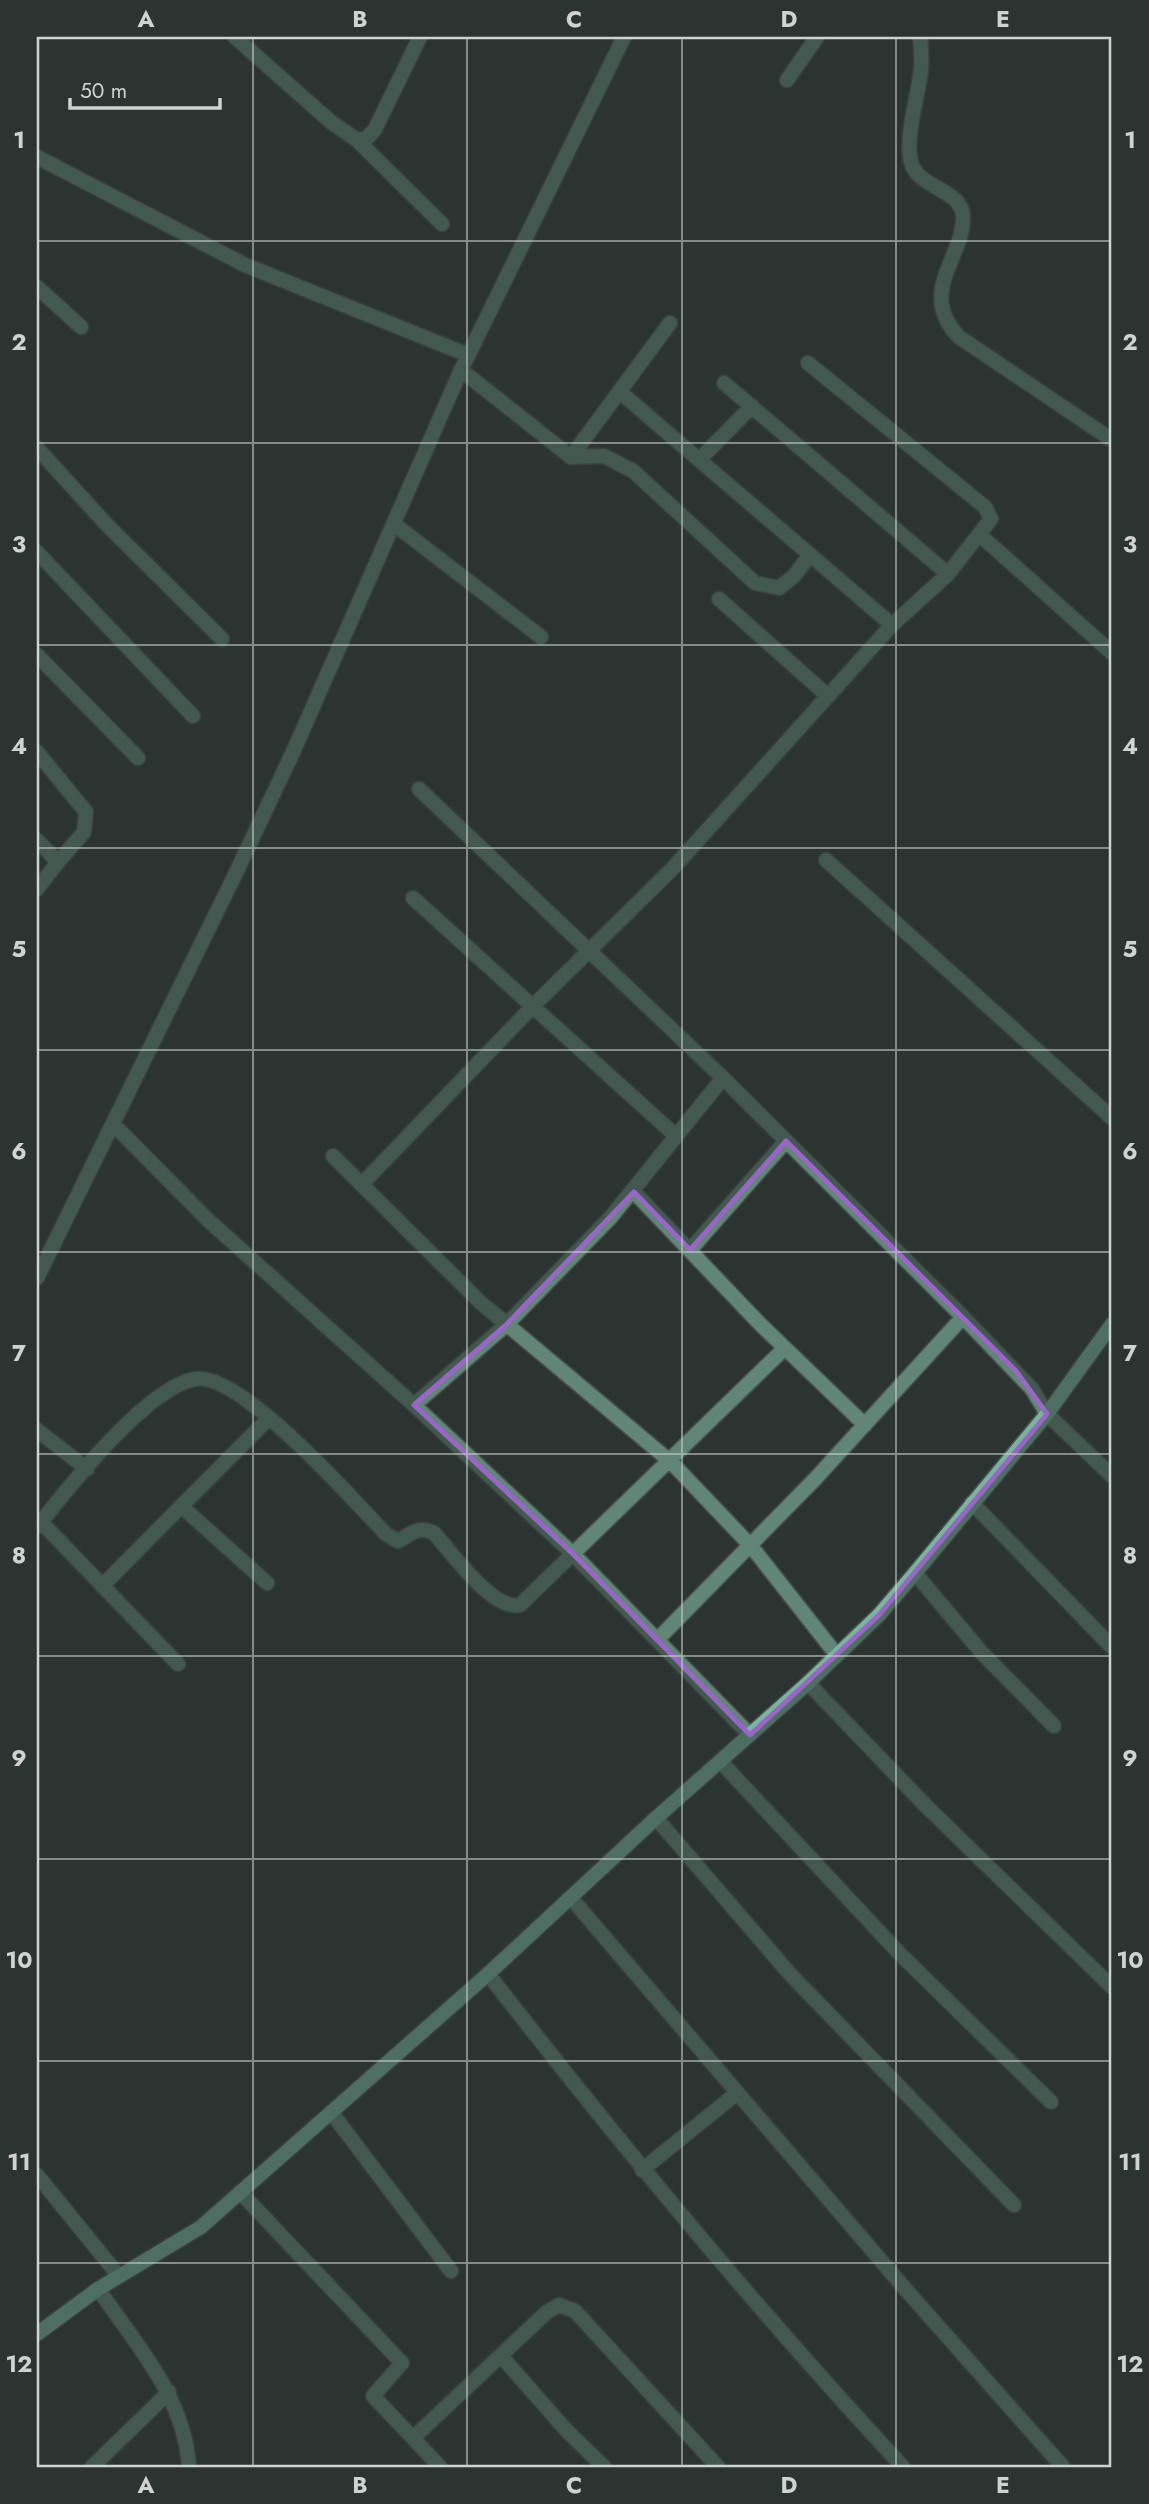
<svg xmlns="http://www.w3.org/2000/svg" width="1149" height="2504" font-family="Jost,sans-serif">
<rect width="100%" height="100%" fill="#2c3431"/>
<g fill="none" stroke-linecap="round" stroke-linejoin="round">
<defs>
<path id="street" d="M235,37L331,122L357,140L367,138L375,129L420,37
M920,37C921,47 922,59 921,69C919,94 903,142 912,165C920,188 962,190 963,216C965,256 916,292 959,337L1112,440
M787,80L817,37
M357,140L442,224
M37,157L245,265L468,355
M37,287L81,327
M461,370L571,457L604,456L633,471L755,583L779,588L794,576L810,555
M724,383L948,574
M620,392L892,625
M37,448L106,524L222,639
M571,457L670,323
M699,460L752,406
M394,524L541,637
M980,535L1112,653
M37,552L193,716
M719,599L828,696
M37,655L138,758
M37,752L86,812L84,832L58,862
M419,789L723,1078L963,1317L1032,1389L1047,1414L1112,1476
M37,840L58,862L37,889
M826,860L1112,1118
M413,898L676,1136
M113,1124L208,1220L414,1405L574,1555L750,1735
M333,1156L480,1302L671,1462L751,1546L836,1654
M362,1184L534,1005L673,868L892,625L948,574L991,519L985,507L808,363
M634,1192L759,1323L865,1425
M690,1250L786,1141
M37,1278L233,879L294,750L461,370L624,37
M414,1405L506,1325L611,1217L723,1078
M37,1430L87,1469
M972,1503L1112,1647
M181,1506L267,1583
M41,1522L178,1664
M37,1527C69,1487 146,1388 195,1379C240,1371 353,1500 386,1534L398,1541C412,1534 418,1525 434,1533C452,1553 493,1611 520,1605L785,1348
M915,1573L982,1653L1054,1726
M102,1586L269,1418
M657,1640L816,1478L963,1317
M808,1683L925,1805L1112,1987
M720,1761L899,1953L1051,2102
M656,1818L790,1974L1014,2205
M571,1898L907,2291L1063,2467
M488,1974C620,2144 756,2309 903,2467
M331,2112L451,2271
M642,2170L737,2093
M37,2175L119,2276
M240,2192L402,2363L373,2396L413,2438
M98,2289C136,2344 185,2398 189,2467
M502,2357L567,2431L604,2467
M92,2467L169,2392
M440,2467L413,2438L547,2312L559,2305L575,2311L718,2467"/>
<path id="secondary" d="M37,2334L98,2289L201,2227L488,1974L656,1818L808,1683L879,1615L915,1573L1047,1414L1112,1324"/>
</defs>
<use href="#street" stroke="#49514e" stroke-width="17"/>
<use href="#secondary" stroke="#49514e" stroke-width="17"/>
<use href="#street" stroke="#618577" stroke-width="14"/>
<use href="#secondary" stroke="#79b49f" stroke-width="14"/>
</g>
<path d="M0 0H1149V2504H0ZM786,1141L1016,1371L1047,1414L879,1615L750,1735L574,1555L414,1405L506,1325L634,1192L690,1250Z" fill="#2c3431" fill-opacity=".55" fill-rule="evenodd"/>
<path fill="none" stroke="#9867c6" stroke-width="5" stroke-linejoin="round" d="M786,1141L1016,1371L1047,1414L879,1615L750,1735L574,1555L414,1405L506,1325L634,1192L690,1250Z"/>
<path fill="none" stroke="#cfd4d2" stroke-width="2" stroke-opacity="0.55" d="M253,37V2467M467,37V2467M682,37V2467M896,37V2467M37,241H1112M37,443H1112M37,645H1112M37,848H1112M37,1050H1112M37,1252H1112M37,1454H1112M37,1656H1112M37,1859H1112M37,2061H1112M37,2263H1112"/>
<rect width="1149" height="2504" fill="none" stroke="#2c3431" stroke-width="77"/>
<path d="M70 98v10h150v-10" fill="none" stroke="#cfd4d2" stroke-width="3.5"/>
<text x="80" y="98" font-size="21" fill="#cfd4d2" stroke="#2c3431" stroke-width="5" paint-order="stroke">50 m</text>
<rect x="38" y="38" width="1072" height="2428" fill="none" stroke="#cfd4d2" stroke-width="2.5"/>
<g font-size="23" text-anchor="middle" font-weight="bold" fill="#cfd4d2">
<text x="146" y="27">A</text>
<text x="360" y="27">B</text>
<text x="574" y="27">C</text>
<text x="789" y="27">D</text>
<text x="1003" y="27">E</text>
<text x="19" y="148">1</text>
<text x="1130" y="148">1</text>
<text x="19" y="350">2</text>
<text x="1130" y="350">2</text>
<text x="19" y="552">3</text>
<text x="1130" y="552">3</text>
<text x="19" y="754">4</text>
<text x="1130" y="754">4</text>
<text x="19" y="957">5</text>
<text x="1130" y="957">5</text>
<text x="19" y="1159">6</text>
<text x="1130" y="1159">6</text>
<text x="19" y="1361">7</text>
<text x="1130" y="1361">7</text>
<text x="19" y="1563">8</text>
<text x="1130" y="1563">8</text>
<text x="19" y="1766">9</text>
<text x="1130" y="1766">9</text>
<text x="19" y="1968">10</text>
<text x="1130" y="1968">10</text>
<text x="19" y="2170">11</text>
<text x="1130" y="2170">11</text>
<text x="19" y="2372">12</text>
<text x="1130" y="2372">12</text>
<text x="146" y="2493">A</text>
<text x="360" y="2493">B</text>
<text x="574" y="2493">C</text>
<text x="789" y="2493">D</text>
<text x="1003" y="2493">E</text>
</g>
</svg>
